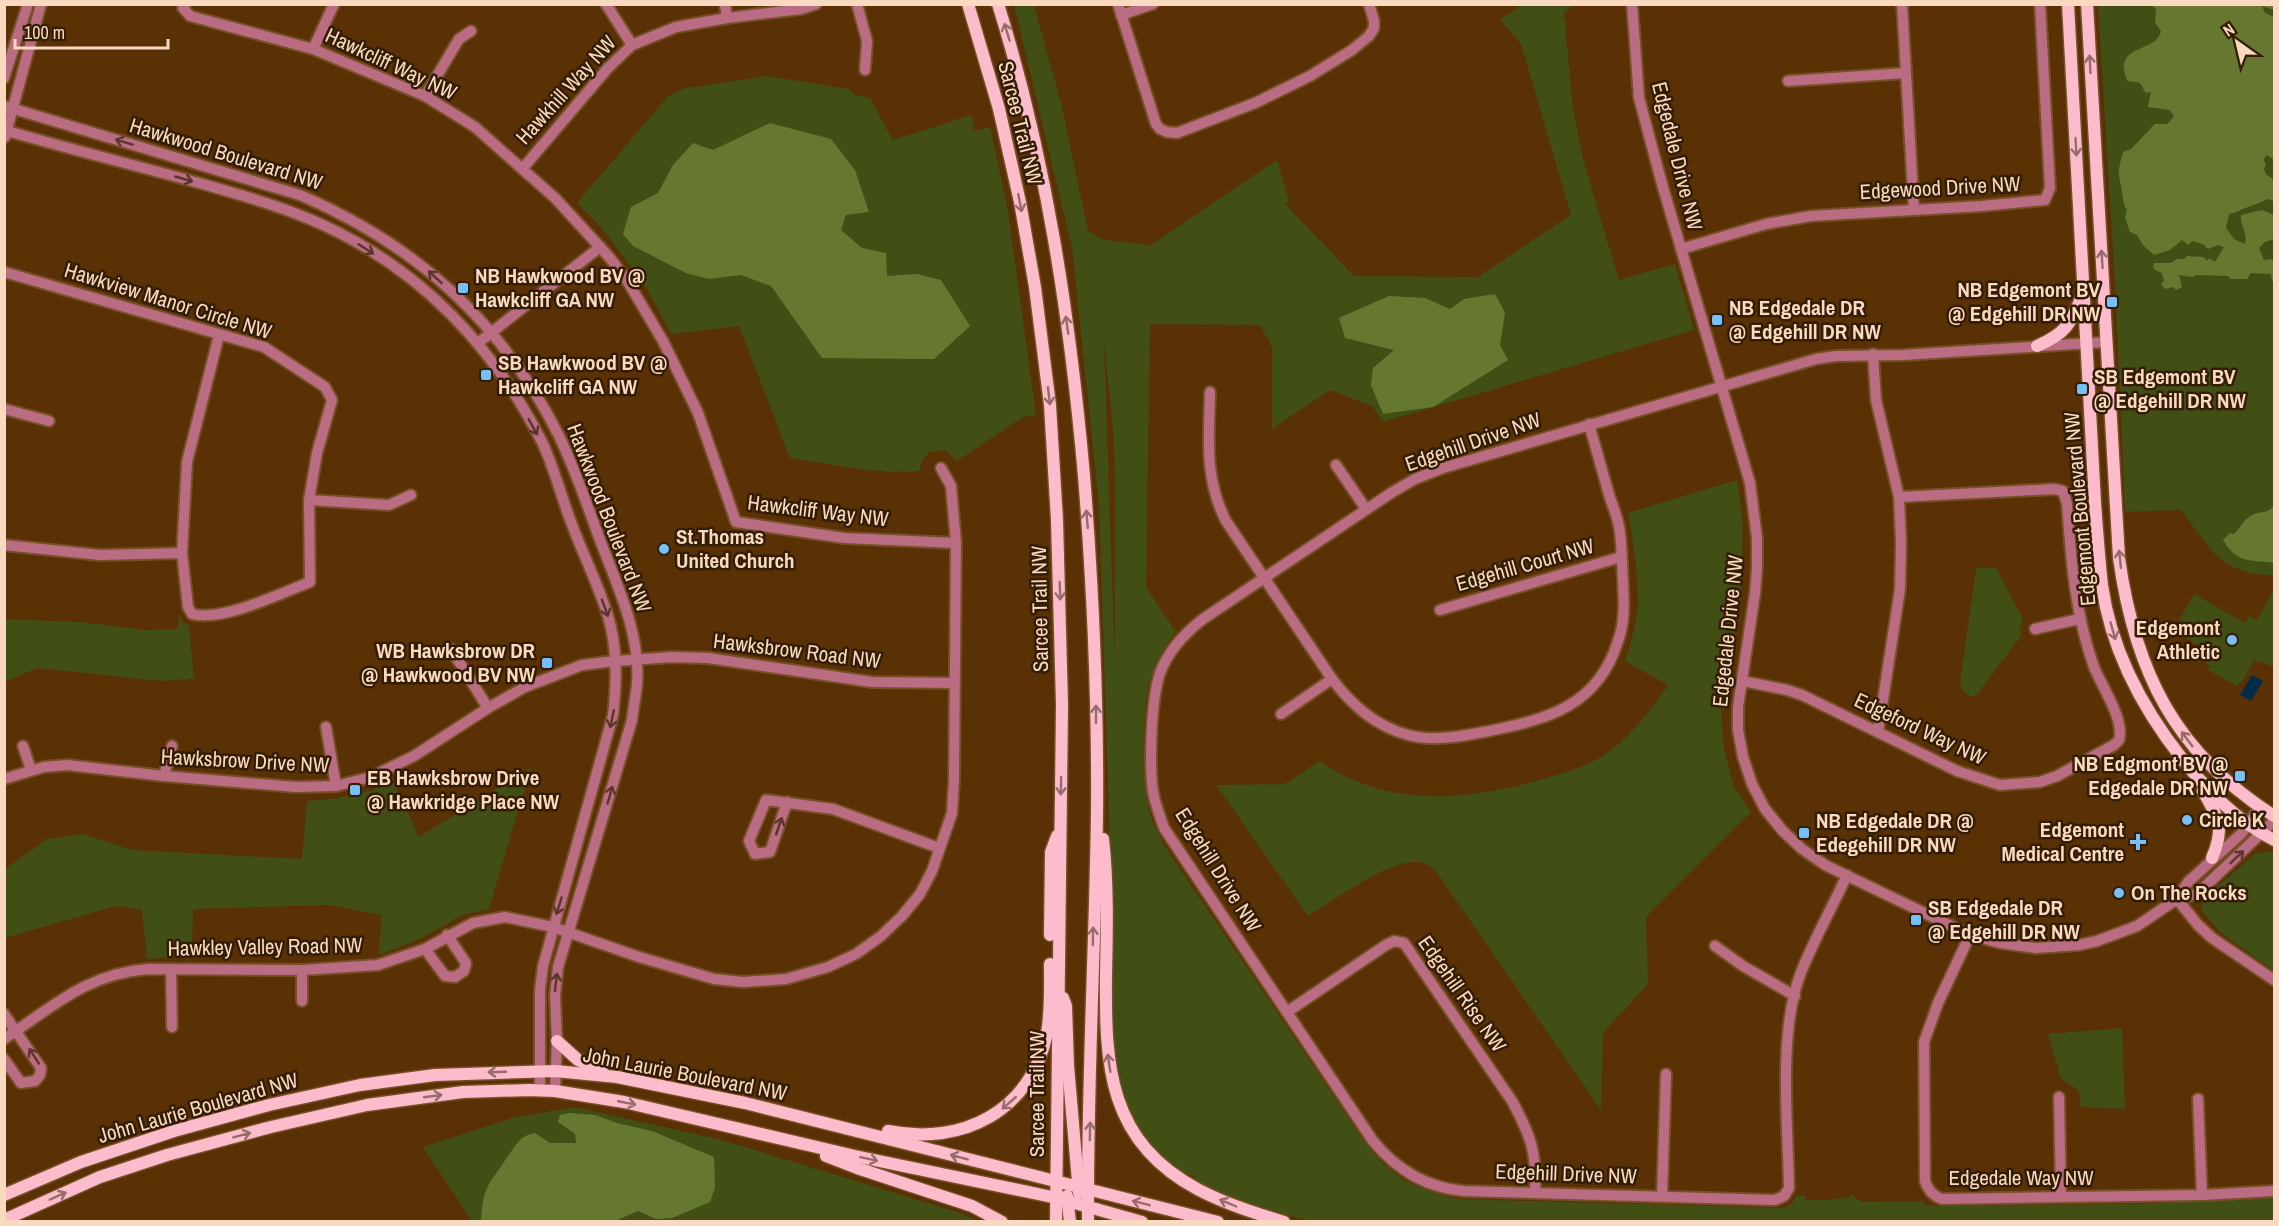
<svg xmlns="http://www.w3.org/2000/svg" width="2279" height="1226" font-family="'Archivo Narrow',sans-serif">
<rect width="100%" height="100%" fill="#593104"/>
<g fill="#414f15" fill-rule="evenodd">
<path d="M1014 5H1034L1061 103 1088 231 1104 240 1151 245 1277 160 1289 201 1285 204 1354 276 1478 277 1571 215 1521 44 1500 20 1522 5H1579L1571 6 1564 13 1573 108 1583 159 1619 280 1675 264 1694 330 1383 422 1372 406 1330 390 1272 429V347L1260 325 1150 324 1146 587 1176 632C1164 647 1155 663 1150 681 1141 712 1142 789 1152 820 1155 828 1160 836 1164 845L1362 1138C1390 1177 1412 1188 1458 1199L1779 1208C1788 1207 1793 1205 1796 1196H1805V1200H1826L1850 1197V1194L1862 1202 1922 1201 1926 1205 1940 1206 2138 1204 2274 1197V1221H1311C1270 1211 1230 1201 1193 1180L1195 1176 1192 1174 1189 1178 1172 1167 1153 1149 1137 1127 1120 1088 1115 1067 1112 1019 1109 813 1099 504 1072 248ZM1104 341 1113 428 1115 475V669Z"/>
<path d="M2098 5H2274V575C2220 575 2211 549 2181 510L2125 512 2116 300Z"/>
<path d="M767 76 849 89 855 95 870 98 893 140 972 115 974 131 990 127 1008 211 1036 415 1023 417 957 461 945 450 929 452 921 462 920 471C877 475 832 464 790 458L739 326 671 334 645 285 601 227 577 203 668 96 686 88Z"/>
<path d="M1737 480 1743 521 1741 596 1721 708 1724 749 1734 787 1751 812 1646 917 1648 984 1603 1033 1601 1110 1435 870C1432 868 1428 864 1424 863 1396 854 1333 901 1308 916L1216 785 1285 784 1320 761C1386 808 1465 801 1540 780 1564 773 1591 766 1611 750 1635 732 1651 709 1668 685L1625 661C1631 642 1637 622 1638 602 1638 572 1633 542 1628 513Z"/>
<path d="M1980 567 1996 568 2023 619 2020 629 2021 636 1975 697C1966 694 1962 693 1960 683L1976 570Z"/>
<polygon points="2274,589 2274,668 2262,661 2260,663 2254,660 2242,682 2240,681 2237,686 2208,670 2210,666 2201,661 2207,650 2173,631 2194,594 2245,623 2249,616 2257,620"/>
<polygon points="179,614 182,621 189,626 194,679 161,681 37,668 5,682 5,619 80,622 146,630 175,629 178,627"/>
<path d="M531 767 489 909 462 915 422 938 379 955 381 915 329 905 193 909 192 956 147 959 142 910 116 906 5 938V869L47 839 82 834 132 850 302 859 307 801C340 799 363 794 394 783L419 837Z"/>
<polygon points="2271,851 2274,852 2274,971 2221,933 2202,911 2202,900 2255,854"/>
<polygon points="2122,1028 2125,1109 2081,1107 2079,1091 2061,1079 2048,1034"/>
<polygon points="575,1107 722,1140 957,1212 978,1221 472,1221 423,1147 512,1118"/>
</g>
<g fill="#667830">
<path d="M2151 5H2274V10L2262 6 2265 13 2274 17V160L2267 155 2263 160 2266 164 2264 169 2266 174 2274 180V201L2267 199C2256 206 2249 205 2237 212L2229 214 2226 228 2234 239 2245 244C2248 234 2240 225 2241 215L2262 210 2274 215V239L2265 242 2259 248 2264 260 2271 259 2274 262V280L2272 281 2271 274 2251 273 2247 279H2231L2228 276 2196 275 2192 277 2179 275 2182 287 2176 290 2173 287 2165 289 2161 284 2164 281 2162 273 2155 270 2153 266 2154 263H2171L2177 259H2184L2187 256 2203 257 2208 261 2209 258 2215 262 2224 247 2218 245 2208 249 2203 244 2192 241 2188 245 2182 240 2170 250 2154 255 2143 245 2137 235 2130 232 2125 217 2127 210C2122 202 2123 195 2121 186 2117 169 2119 169 2123 152L2131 149 2155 124H2167L2174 117 2170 110 2148 107 2151 92 2147 93 2144 91C2141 79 2135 84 2127 80 2112 43 2156 54 2161 31L2155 23 2156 9Z"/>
<polygon points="770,123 831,139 855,170 869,212 846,215 841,230 862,248 886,253 887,276 917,274 941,280 970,326 934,359 822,358 771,286 741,275 709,279 686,273 633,246 623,234 631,207 658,193 673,165 693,143 713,150"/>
<polygon points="1495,294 1505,313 1500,345 1508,360 1433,407 1383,414 1371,385 1373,368 1394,350 1345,338 1339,318 1389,296 1425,298 1450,309 1464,299"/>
<path d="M2274 505V563C2250 559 2238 565 2223 540L2230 533 2234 534C2240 528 2244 519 2252 515 2261 510 2268 515 2274 505Z"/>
<path d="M570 1113 595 1115 617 1123 652 1131 714 1157 715 1187 710 1202 672 1218 656 1219 638 1211 615 1221H481C483 1185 489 1185 508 1156 517 1144 519 1136 535 1133L550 1143H576L575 1134 558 1122 560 1115Z"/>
</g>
<polygon fill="#012d48" points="2252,675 2263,681 2251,701 2240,695"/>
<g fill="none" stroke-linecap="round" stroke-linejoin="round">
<defs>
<g id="minor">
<polyline points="185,4 183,8 190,16 313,49 425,96 475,127 555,198 610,258 628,282 663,341 698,413 736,522 844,538 956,543"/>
<polyline points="606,4 632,45"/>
<polyline points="725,4 727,18"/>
<polyline points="857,4 867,41 865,70"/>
<polyline points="1118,4 1156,124 1160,129 1167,132 1177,133 1255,103 1310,76 1352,50 1369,36 1374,28 1374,21 1369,4"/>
<polyline points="1632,4 1639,98 1662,184 1750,483 1757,538 1757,568 1755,593 1738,707 1738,730 1743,757 1752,784 1765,809 1782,830 1802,849 1825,865 1970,935 2000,943 2036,948 2079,945 2097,941 2137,926 2177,899 2197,894 2274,821"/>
<polyline points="1902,4 1914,210"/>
<polyline points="1121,15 1153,4"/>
<polyline points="313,49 334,4"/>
<polyline points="4,78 28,4"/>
<polyline points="1788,81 1906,73"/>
<polyline points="425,96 459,39 471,31"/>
<path d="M4 106 300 195C416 245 501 321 558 434 575 468 587 505 600 540 617 585 641 635 637 684 636 696 633 709 632 720L558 967 555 996 557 1041 555 1091"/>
<path d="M4 130C69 149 134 165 199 183 241 195 284 207 323 225 421 270 494 347 542 442 554 467 561 496 571 522 582 552 597 582 607 613 618 646 617 681 613 715L543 966 540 990V1091"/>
<polyline points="5,137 41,4"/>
<polyline points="523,168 608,68 632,45 676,27 727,18 801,9 816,4"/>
<polyline points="1681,249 1766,224 1811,216 1982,206 2045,200 2050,188 2040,4"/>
<path d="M4 272 264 347 325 387 332 400 317 453 309 500 310 582C281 593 223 622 192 614L188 607 182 553 100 555 4 545"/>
<polyline points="478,343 600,247"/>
<polyline points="1873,354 1876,400 1899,497 1901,542 1900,589 1878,732"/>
<path d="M1210 392C1209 439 1204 478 1226 521L1332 679C1352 705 1375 726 1408 735 1433 742 1463 736 1489 731 1548 719 1598 706 1618 641 1625 622 1624 603 1623 583 1622 566 1622 549 1620 533 1619 521 1614 509 1610 498 1603 473 1596 449 1589 424"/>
<polyline points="4,409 49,421"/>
<polyline points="1336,465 1366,509"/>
<polyline points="309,500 389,505 411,495"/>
<polyline points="182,553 187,462 219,335"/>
<polyline points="1440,610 1621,557"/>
<polyline points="2035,629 2079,619"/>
<polyline points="451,649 488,708"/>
<path d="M1743 681 1787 690 1802 695 1957 771 2000 785 2040 782 2057 776 2114 745 2119 740C2125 720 2102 687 2094 667 2075 614 2071 560 2067 504L2063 491 2054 489 1899 497"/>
<polyline points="1281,714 1332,679"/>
<polyline points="326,727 336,786"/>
<polyline points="23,746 31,770"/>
<polyline points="164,776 172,746"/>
<polyline points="4,779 44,767 67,765 164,776 296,787 336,786 371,777 414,756 488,708 525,687 582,665 615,661 672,657 708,658 872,682 954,683"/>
<polyline points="787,802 770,852 755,854 749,841 766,800 833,809 939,848"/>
<path d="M1847 875C1832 908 1813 941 1800 975 1778 1034 1788 1125 1789 1188L1784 1196 1775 1200 1464 1191C1426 1188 1397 1170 1373 1141L1164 828C1160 816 1155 804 1153 792 1149 763 1151 700 1160 673 1168 651 1185 633 1203 619L1391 493 1415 479 1443 468 1816 359 1836 356 1903 355 2107 342"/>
<polyline points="2177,899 2198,925 2212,938 2274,980"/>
<polyline points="2177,899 2188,882 2242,833 2260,807"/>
<path d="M1970 935 1938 1003 1924 1042 1925 1181C1928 1190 1933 1196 1942 1199L2202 1195 2274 1191"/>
<polyline points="1715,946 1743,966 1795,996"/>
<polyline points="425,949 445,976 455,977 464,971 466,963 447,935"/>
<polyline points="171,969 172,1027"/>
<polyline points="302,970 302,1001"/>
<path d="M1287 1012 1386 945 1394 941 1404 943 1512 1101C1531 1136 1537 1153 1535 1193"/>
<polyline points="4,1014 41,1068 40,1075 35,1081 21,1083 4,1059"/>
<path d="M4 1039C54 1006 86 974 148 969L302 970 378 965 425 949 473 923 505 917 553 927 639 957 714 979 743 982 786 979 828 967 856 954 881 936 902 916 920 894 932 871 952 813 954 779 956 543 951 486 941 468"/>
<polyline points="2059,1097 2061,1197"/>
<polyline points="2198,1099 2202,1195"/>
<polyline points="1662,1196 1666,1074"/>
</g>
<g id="major">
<polyline points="968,4 999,109 1020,202 1035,287 1050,405 1057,520 1062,705 1056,1222"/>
<path d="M998 4C1046 158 1070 317 1084 476 1093 589 1098 702 1097 815 1095 950 1087 1086 1088 1222"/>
<path d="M2068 4 2095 503C2097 530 2099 558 2102 585 2111 651 2142 708 2183 760 2209 792 2237 821 2274 840"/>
<path d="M2087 4 2119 558C2135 672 2175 753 2274 816"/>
<path d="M2037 346C2065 334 2071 324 2082 296"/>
<path d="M2203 791C2219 819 2225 828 2212 858"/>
<path d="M1103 839C1108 882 1107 931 1106 975 1105 1066 1108 1142 1199 1190 1226 1204 1255 1213 1284 1222"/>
<polyline points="1050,935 1051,852 1057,836"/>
<polyline points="1063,998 1066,1006 1068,1066 1079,1193"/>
<polyline points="557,1041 578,1060 602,1071"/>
<path d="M888 1131C963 1146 1031 1111 1047 1033 1051 1011 1050 986 1050 964"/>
<polyline points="826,1156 857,1168 972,1206 1002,1222"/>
<polyline points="4,1195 81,1162 174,1131 269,1105 360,1085 435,1075 555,1071 617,1077 745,1103 1218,1222"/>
<polyline points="1067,1196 1070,1222"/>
<polyline points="4,1220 100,1177 167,1155 271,1127 367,1105 463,1092 529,1090 555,1091 624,1102 855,1156 1057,1198 1142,1222"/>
</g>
</defs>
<use href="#minor" stroke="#764f26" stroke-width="14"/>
<use href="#major" stroke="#764f26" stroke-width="15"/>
<use href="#minor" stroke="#b96c82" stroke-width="10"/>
<use href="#major" stroke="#fcbccc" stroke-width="12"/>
</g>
<defs><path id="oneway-shaft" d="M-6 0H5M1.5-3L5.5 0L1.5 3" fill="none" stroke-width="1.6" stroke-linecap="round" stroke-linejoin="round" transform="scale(1.5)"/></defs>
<g stroke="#986c6a">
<use href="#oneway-shaft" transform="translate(1007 32) rotate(-107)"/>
<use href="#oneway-shaft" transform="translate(2090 64) rotate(-93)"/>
<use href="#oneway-shaft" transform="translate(2076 147) rotate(87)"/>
<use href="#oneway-shaft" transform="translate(1020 203) rotate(79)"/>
<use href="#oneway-shaft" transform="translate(2102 259) rotate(-94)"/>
<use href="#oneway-shaft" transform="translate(1067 325) rotate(-98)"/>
<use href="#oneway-shaft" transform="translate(1049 396) rotate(83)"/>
<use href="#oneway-shaft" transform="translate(1087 519) rotate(-95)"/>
<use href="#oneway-shaft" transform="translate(2120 559) rotate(-96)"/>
<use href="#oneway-shaft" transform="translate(1060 591) rotate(88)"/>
<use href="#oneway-shaft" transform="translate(2113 631) rotate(74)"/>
<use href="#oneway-shaft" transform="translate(1096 714) rotate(-90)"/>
<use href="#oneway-shaft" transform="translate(2187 739) rotate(-127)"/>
<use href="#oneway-shaft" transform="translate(1061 786) rotate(91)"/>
<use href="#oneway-shaft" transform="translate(1093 936) rotate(-89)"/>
<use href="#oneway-shaft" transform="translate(1109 1063) rotate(-99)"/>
<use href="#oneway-shaft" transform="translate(497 1072) rotate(178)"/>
<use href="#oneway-shaft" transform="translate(433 1096) rotate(-8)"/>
<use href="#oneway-shaft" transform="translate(627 1103) rotate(11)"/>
<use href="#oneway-shaft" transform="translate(1009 1103) rotate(139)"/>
<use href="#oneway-shaft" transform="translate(1090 1131) rotate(-89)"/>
<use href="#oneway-shaft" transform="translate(242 1135) rotate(-15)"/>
<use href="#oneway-shaft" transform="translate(959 1157) rotate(-165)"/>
<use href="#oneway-shaft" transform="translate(869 1159) rotate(12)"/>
<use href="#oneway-shaft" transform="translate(58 1196) rotate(-24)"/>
<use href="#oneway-shaft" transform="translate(1141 1203) rotate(-166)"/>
<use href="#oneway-shaft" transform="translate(1228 1203) rotate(-157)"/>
</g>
<g stroke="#5c352c">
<use href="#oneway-shaft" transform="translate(124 142) rotate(-163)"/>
<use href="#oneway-shaft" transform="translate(184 179) rotate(16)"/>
<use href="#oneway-shaft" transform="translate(366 249) rotate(32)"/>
<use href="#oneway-shaft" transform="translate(435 277) rotate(-138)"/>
<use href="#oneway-shaft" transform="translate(533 427) rotate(61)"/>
<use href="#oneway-shaft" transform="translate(605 608) rotate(70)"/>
<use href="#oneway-shaft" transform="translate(612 719) rotate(102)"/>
<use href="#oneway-shaft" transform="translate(610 795) rotate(-74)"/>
<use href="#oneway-shaft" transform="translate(779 826) rotate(-71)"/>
<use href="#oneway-shaft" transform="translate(2237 857) rotate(-43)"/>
<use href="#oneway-shaft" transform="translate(559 906) rotate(107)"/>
<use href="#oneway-shaft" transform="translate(556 982) rotate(-83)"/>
<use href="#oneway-shaft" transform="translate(34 1056) rotate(-123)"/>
</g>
<g fill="#76c0f7" stroke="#341d07" stroke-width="2">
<rect x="457" y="282" width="12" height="12" rx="3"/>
<rect x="2106" y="296" width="12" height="12" rx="3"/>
<rect x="1711" y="314" width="12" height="12" rx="3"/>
<rect x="480" y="369" width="12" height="12" rx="3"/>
<rect x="2076" y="383" width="12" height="12" rx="3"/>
<circle cx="664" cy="549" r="6"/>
<circle cx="2232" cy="640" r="6"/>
<rect x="541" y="657" width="12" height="12" rx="3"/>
<rect x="2234" y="770" width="12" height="12" rx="3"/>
<rect x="349" y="784" width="12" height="12" rx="3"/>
<circle cx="2187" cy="820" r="6"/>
<rect x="1798" y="827" width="12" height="12" rx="3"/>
<path d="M2135 833h6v6h6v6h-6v6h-6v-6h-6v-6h6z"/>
<circle cx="2119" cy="893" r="6"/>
<rect x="1910" y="914" width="12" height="12" rx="3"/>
</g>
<g text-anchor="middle" stroke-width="5" stroke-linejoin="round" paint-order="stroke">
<g font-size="21" fill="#f9d9bf" stroke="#341d07">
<text transform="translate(391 64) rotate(25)" y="7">Hawkcliff Way NW</text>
<text transform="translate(566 90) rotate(-48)" y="7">Hawkhill Way NW</text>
<text transform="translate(1020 123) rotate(76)" y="7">Sarcee Trail NW</text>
<text transform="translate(226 154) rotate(17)" y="7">Hawkwood Boulevard NW</text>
<text transform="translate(1677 156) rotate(76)" y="7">Edgedale Drive NW</text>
<text transform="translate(1940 188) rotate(-3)" y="7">Edgewood Drive NW</text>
<text transform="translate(168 301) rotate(17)" y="7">Hawkview Manor Circle NW</text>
<text transform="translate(1473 442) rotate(-19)" y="7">Edgehill Drive NW</text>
<text transform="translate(2080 509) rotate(-95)" y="7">Edgemont Boulevard NW</text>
<text transform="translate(818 511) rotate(7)" y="7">Hawkcliff Way NW</text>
<text transform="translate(609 518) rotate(69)" y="7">Hawkwood Boulevard NW</text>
<text transform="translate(1525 565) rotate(-16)" y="7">Edgehill Court NW</text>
<text transform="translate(1040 609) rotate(-91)" y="7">Sarcee Trail NW</text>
<text transform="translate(1728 631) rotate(-84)" y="7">Edgedale Drive NW</text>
<text transform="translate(797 651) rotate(7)" y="7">Hawksbrow Road NW</text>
<text transform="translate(1920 729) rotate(25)" y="7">Edgeford Way NW</text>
<text transform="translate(245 761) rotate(3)" y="7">Hawksbrow Drive NW</text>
<text transform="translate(1218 870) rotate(58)" y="7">Edgehill Drive NW</text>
<text transform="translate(265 947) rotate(-1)" y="7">Hawkley Valley Road NW</text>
<text transform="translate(1462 994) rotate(55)" y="7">Edgehill Rise NW</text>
<text transform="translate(685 1074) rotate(11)" y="7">John Laurie Boulevard NW</text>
<text transform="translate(1037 1094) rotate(-90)" y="7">Sarcee Trail NW</text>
<text transform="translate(198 1108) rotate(-16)" y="7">John Laurie Boulevard NW</text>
<text transform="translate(1566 1174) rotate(2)" y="7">Edgehill Drive NW</text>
<text x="2021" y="1185">Edgedale Way NW</text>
</g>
<g font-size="21" font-weight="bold" fill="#f9d9bf" stroke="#341d07" text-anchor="start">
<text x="475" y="283">NB Hawkwood BV @<tspan x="475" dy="24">Hawkcliff GA NW</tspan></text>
<text x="2100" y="297" text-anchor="end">NB Edgemont BV<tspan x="2100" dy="24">@ Edgehill DR NW</tspan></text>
<text x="1729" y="315">NB Edgedale DR<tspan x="1729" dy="24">@ Edgehill DR NW</tspan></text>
<text x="498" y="370">SB Hawkwood BV @<tspan x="498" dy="24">Hawkcliff GA NW</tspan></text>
<text x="2094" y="384">SB Edgemont BV<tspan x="2094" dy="24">@ Edgehill DR NW</tspan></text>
<text x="676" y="544">St.Thomas<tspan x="676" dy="24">United Church</tspan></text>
<text x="2220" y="635" text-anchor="end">Edgemont<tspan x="2220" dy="24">Athletic</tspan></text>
<text x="535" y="658" text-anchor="end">WB Hawksbrow DR<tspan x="535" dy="24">@ Hawkwood BV NW</tspan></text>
<text x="2228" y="771" text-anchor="end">NB Edgmont BV @<tspan x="2228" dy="24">Edgedale DR NW</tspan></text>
<text x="367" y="785">EB Hawksbrow Drive<tspan x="367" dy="24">@ Hawkridge Place NW</tspan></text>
<text x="2199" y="827">Circle K</text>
<text x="1816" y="828">NB Edgedale DR @<tspan x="1816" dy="24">Edegehill DR NW</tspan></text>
<text x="2124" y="837" text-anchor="end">Edgemont<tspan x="2124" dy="24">Medical Centre</tspan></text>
<text x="2131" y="900">On The Rocks</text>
<text x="1928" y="915">SB Edgedale DR<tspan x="1928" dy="24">@ Edgehill DR NW</tspan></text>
</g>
</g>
<rect width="2279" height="1226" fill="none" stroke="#f9d9bf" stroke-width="12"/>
<g transform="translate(2237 42) rotate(326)" stroke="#341d07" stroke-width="4.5" paint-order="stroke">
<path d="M0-4.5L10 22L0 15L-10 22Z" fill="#f9d9bf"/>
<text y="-9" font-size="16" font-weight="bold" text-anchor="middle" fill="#f9d9bf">N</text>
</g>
<path d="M15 39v9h153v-9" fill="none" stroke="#f9d9bf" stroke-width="3"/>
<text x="24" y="39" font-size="18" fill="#f9d9bf" stroke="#341d07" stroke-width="4.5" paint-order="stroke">100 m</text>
</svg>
